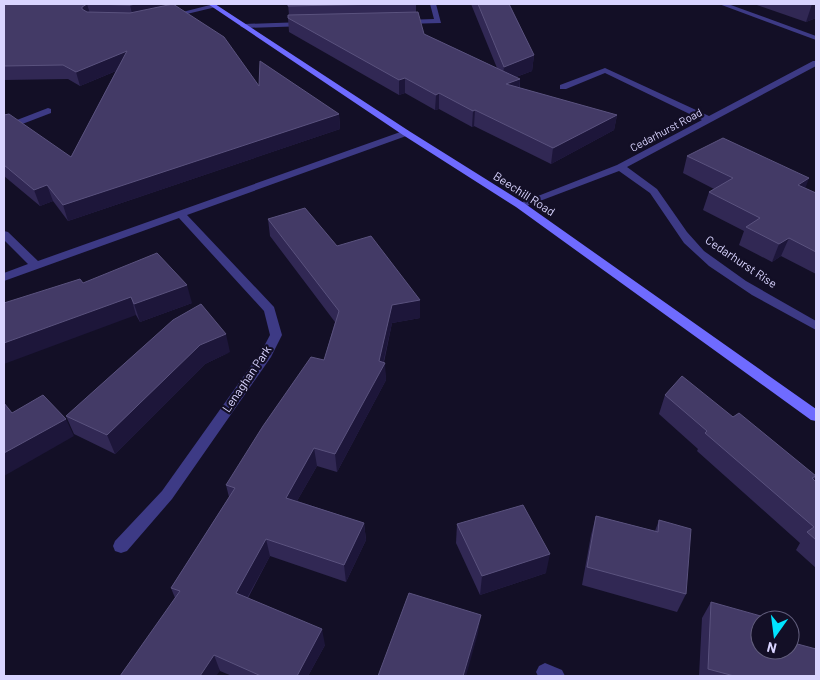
<svg xmlns="http://www.w3.org/2000/svg" width="820" height="680" font-family="Barlow,sans-serif">
<rect width="100%" height="100%" fill="#130f26"/>
<g fill="none" stroke-linecap="round" stroke-linejoin="round">
<g fill="#3d3a85" fill-rule="evenodd">
<polygon points="214,4 217,6 216,7 170,18 167,16"/>
<polygon points="430,4 436,4 441,23 404,24 400,22 404,20 434,19"/>
<polygon points="719,4 728,4 816,36 816,40"/>
<polygon points="304,22 308,24 307,26 244,28 240,26 244,24"/>
<polygon points="813,61 816,61 816,66 627,167 657,189 687,232 704,251 746,281 816,321 816,330 752,295 709,266 684,243 650,193 619,171 524,207 520,208 515,205 617,165 702,120 605,73 566,89 560,89 560,85 605,68 709,116"/>
<polygon points="48,108 51,109 51,113 4,131 4,125"/>
<polygon points="406,130 409,131 409,135 187,215 274,307 282,335 271,357 172,499 127,551 121,553 115,551 113,546 115,541 162,491 261,352 270,335 264,311 179,218 4,281 4,273 28,264 4,240 4,231 8,232 38,261"/>
<polygon points="545,663 562,670 565,676 538,676 536,672 539,666"/>
</g>
<polygon fill="#6f6bff" fill-rule="evenodd" points="208,4 215,4 409,131 524,203 816,409 816,421 811,420 516,207 403,135"/>
</g>
<g fill="#312854">
<polygon points="4,4 166,4 167,5 259,86 339,114 340,129 68,221 53,201 40,206 4,176 4,115 71,157 116,71 80,86 68,79 4,80"/>
<polygon points="288,4 416,4 416,12 424,34 497,68 471,4 509,4 534,55 532,71 516,77 520,79 520,88 617,115 614,130 551,164 474,126 472,127 439,109 435,110 405,93 399,95 289,32 288,18 289,15"/>
<polygon points="754,4 816,4 816,18 806,22"/>
<polygon points="687,156 805,188 816,193 816,274 781,256 772,262 739,245 744,231 703,210 709,192 714,189 683,173"/>
<polygon points="268,219 337,246 420,318 392,323 384,362 386,380 337,472 317,466 297,501 364,523 366,540 346,582 270,556 248,598 325,645 308,676 232,676 220,671 175,598 171,588 229,497 226,485 324,360 335,322 270,236"/>
<polygon points="83,283 192,303 140,322 136,315"/>
<polygon points="230,352 205,364 115,454 74,434 66,416"/>
<polygon points="665,395 733,417 816,476 814,480 816,482 816,568 796,550 800,543 697,451 698,449 659,414"/>
<polygon points="596,516 655,531 659,520 686,594 677,612 582,585 591,535"/>
<polygon points="457,524 546,573 480,595 456,543"/>
<polygon points="711,602 760,650 816,676 699,676 702,618"/>
</g>
<g fill="#1d163a">
<polygon points="87,4 91,17 85,20 82,7"/>
<polygon points="136,4 166,4 167,11 133,18 130,5"/>
<polygon points="812,4 816,4 816,18 806,22"/>
<polygon points="127,51 130,65 80,86 76,72"/>
<polygon points="534,55 532,71 502,82 504,67"/>
<polygon points="405,78 405,93 399,95 399,80"/>
<polygon points="520,79 519,94 506,84"/>
<polygon points="439,93 439,109 435,110 436,95"/>
<polygon points="475,110 474,126 472,127 473,111"/>
<polygon points="339,114 340,129 68,221 63,205"/>
<polygon points="617,115 614,130 551,164 553,148"/>
<polygon points="809,178 803,195 798,185"/>
<polygon points="47,185 53,201 40,206 34,190"/>
<polygon points="789,238 781,256 772,262 779,244"/>
<polygon points="187,285 192,303 140,322 134,304"/>
<polygon points="131,297 136,315 4,364 4,343"/>
<polygon points="420,300 420,318 392,323 382,368 385,363 386,380 337,472 335,454 379,361 392,305"/>
<polygon points="226,334 230,352 205,364 115,454 107,435 200,345"/>
<polygon points="66,419 74,436 4,476 4,453"/>
<polygon points="314,448 317,466 289,515 286,498"/>
<polygon points="364,523 366,540 346,582 344,565"/>
<polygon points="266,539 270,556 241,609 236,593"/>
<polygon points="550,554 546,573 480,595 482,576"/>
<polygon points="481,615 478,633 466,676 463,676"/>
<polygon points="322,629 325,645 308,676 297,676"/>
<polygon points="214,655 220,671 216,676 200,676"/>
</g>
<g fill="#433a66" stroke="#5a527e">
<polygon points="4,4 136,4 130,5 87,4 82,7 82,9 87,12 130,13 173,4 224,37 259,86 260,61 339,114 63,205 47,185 34,190 4,165 4,115 9,114 71,157 127,51 76,72 63,65 4,66 4,35 5,35 4,35"/>
<polygon points="288,4 387,4 288,6"/>
<polygon points="478,4 509,4 534,55 504,67"/>
<polygon points="418,12 424,34 520,79 506,84 617,115 553,148 475,110 473,111 439,93 436,95 405,78 399,80 288,18 288,15"/>
<polygon points="723,138 809,178 798,185 816,193 816,252 789,238 779,244 746,227 760,218 709,192 733,178 687,156"/>
<polygon points="305,208 337,246 371,236 420,300 392,305 379,361 385,363 335,454 314,448 286,498 364,523 344,565 266,539 236,593 322,629 297,676 261,676 214,655 200,676 120,676 180,591 171,588 235,488 226,485 263,426 311,357 324,360 339,311 268,219"/>
<polygon points="157,253 187,285 134,304 131,297 4,343 4,303 80,279 83,283"/>
<polygon points="201,304 226,334 200,345 107,435 66,416 173,320"/>
<polygon points="682,376 733,417 739,413 816,476 812,478 816,482 816,540 807,532 814,527 705,433 707,431 665,395"/>
<polygon points="43,395 66,419 4,453 4,403 12,413"/>
<polygon points="523,505 550,554 482,576 457,524"/>
<polygon points="596,516 658,532 659,520 691,529 686,594 587,567"/>
<polygon points="409,593 481,615 463,676 378,676"/>
<polygon points="711,602 775,620 760,620 760,650 790,650 790,642 816,649 816,676 734,676 708,669"/>
</g>
<g text-anchor="middle" stroke-width="4.5" stroke-linejoin="round" paint-order="stroke">
<g font-size="11" fill="#d9d4ff" stroke="#130f26">
<text transform="translate(666 130) rotate(-28)" y="4">Cedarhurst Road</text>
</g>
<g font-size="12" fill="#d9d4ff" stroke="#130f26">
<text transform="translate(524 194) rotate(33)" y="4">Beechill Road</text>
<text transform="translate(741 262) rotate(34)" y="4">Cedarhurst Rise</text>
<text transform="translate(247 379) rotate(-56)" y="4">Lenaghan Park</text>
</g>
</g>
<rect width="820" height="680" fill="none" stroke="#d9d4ff" stroke-width="10"/>
<g transform="translate(775 635) rotate(194)"><circle r="24" fill="#130f26" stroke="#625e7d"/>
<path d="M0-4L9 19L0 12L-9 19Z" fill="#00e5ff"/>
<text y="-8" font-size="14" font-weight="bold" text-anchor="middle" fill="#d9d4ff">N</text>
</g>
</svg>
